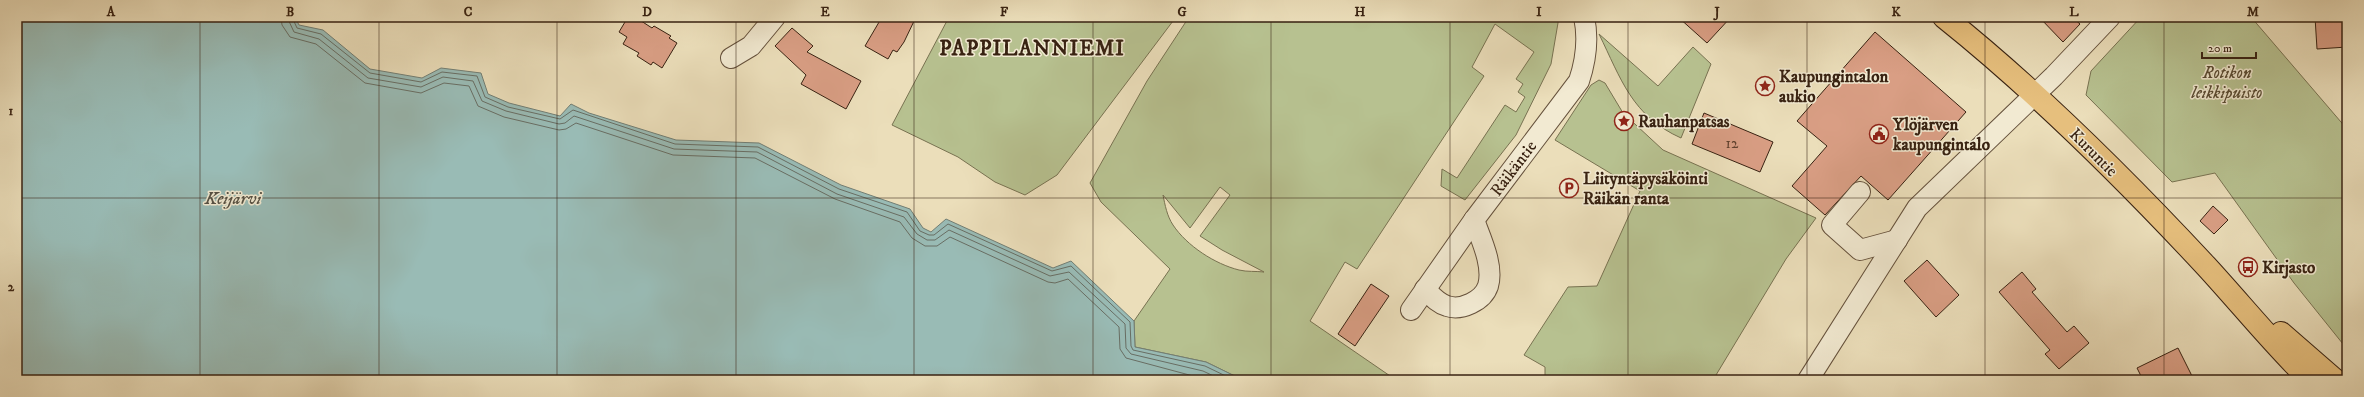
<svg xmlns="http://www.w3.org/2000/svg" width="2364" height="397" font-family="'IM FELL DW Pica',serif">
<rect width="100%" height="100%" fill="#ebdeba"/>
<filter id="stains"><feTurbulence type="fractalNoise" baseFrequency=".005" numOctaves="4"/><feColorMatrix values="0 0 0 0 .2 0 0 0 0 .09 0 0 0 0 .02 0 0 0 .5 -.17"/></filter>
<radialGradient id="worn" r=".72"><stop offset=".6" stop-color="#630" stop-opacity="0"/><stop offset="1" stop-color="#630" stop-opacity=".3"/></radialGradient>
<g fill="#b7c190" stroke="#787251" fill-rule="evenodd">
<polygon points="949,17 1176,17 1057,175 1025,195 995,182 958,157 892,125"/>
<path d="M1189 17H1559L1551 64 1516 135 1465 200 1441 186 1442 169 1457 178 1505 105 1516 112 1525 97 1518 92 1523 84 1516 79 1534 52 1495 24 1472 67 1484 76 1357 269 1345 262 1310 321 1396 380H1243L1206 362 1135 347 1134 321 1170 269 1101 202 1090 183 1147 81ZM1220 187 1230 195 1200 236 1222 250 1264 272C1256 271 1247 272 1239 270 1215 264 1187 246 1173 225 1167 216 1165 205 1163 195L1190 228Z"/>
<polygon points="2141,17 2251,17 2347,129 2347,349 2294,283 2215,173 2172,182 2086,95 2091,71"/>
<path d="M1599 34 1658 86 1693 47 1711 64 1681 138C1632 116 1621 79 1599 34Z"/>
<polygon points="1599,80 1605,83 1623,113 1663,150 1816,218 1786,259 1713,380 1545,380 1545,367 1524,355 1568,287 1597,286 1640,191 1555,140 1591,85"/>
</g>
<polygon fill="#99bbb5" stroke="#727e74" points="17,17 295,17 299,25 323,30 370,69 422,78 441,68 481,73 488,94 509,103 560,116 571,104 589,113 676,140 759,143 841,185 910,209 923,228 931,232 946,219 1053,268 1071,261 1134,321 1135,347 1206,362 1243,380 17,380"/>
<g fill="none" stroke-linecap="round" stroke-linejoin="round">
<g stroke="#686e64" stroke-width="1">
<polyline points="281,17 282,25 290,37 316,44 365,83 421,93 444,83 469,86 478,106 504,117 559,130 566,129 576,123 673,155 755,158 835,199 900,222 912,238 925,246 937,246 950,237 1048,282 1055,283 1068,279 1119,327 1120,349 1126,358 1208,380"/>
<polyline points="287,17 294,32 319,39 368,78 421,87 443,77 473,81 482,101 506,111 559,124 565,123 574,116 674,149 757,152 837,194 904,217 917,234 927,240 935,240 949,230 1050,276 1069,272 1125,324 1126,348 1131,354 1203,371 1222,380"/>
<polyline points="292,17 297,28 321,34 370,73 421,82 442,72 477,76 485,97 508,107 560,119 573,110 675,144 758,147 839,189 907,212 920,231 929,235 934,235 948,224 1052,271 1071,266 1130,322 1131,346 1133,350 1205,366 1234,380"/>
</g>
</g>
<g fill="#d99e84" stroke="#382212">
<polygon points="628,17 635,17 652,28 654,26 671,36 669,38 677,43 662,68 653,62 651,65 637,56 639,53 623,44 627,37 619,32"/>
<polygon points="882,17 916,17 904,42 897,52 893,50 888,59 865,46"/>
<polygon points="1678,17 1731,17 1707,43"/>
<polygon points="2039,17 2072,17 2080,24 2063,42"/>
<polygon points="2315,17 2347,17 2347,47 2317,49"/>
<polygon points="792,28 813,46 807,52 861,81 846,109 801,84 806,75 775,46"/>
<polygon points="1875,32 1966,112 1888,200 1861,176 1825,215 1792,186 1827,146 1797,121"/>
<polygon points="1704,113 1773,142 1760,172 1692,144"/>
<polygon points="2213,206 2228,220 2214,234 2200,221"/>
<polygon points="1927,260 1959,295 1936,317 1904,281"/>
<polygon points="2022,272 2036,289 2032,292 2067,332 2074,326 2089,343 2059,369 2045,354 2050,350 1999,292"/>
<polygon points="1371,284 1389,296 1355,346 1338,334"/>
<polygon points="2178,348 2194,380 2143,380 2137,368"/>
</g>
<g fill="none" stroke-linecap="round" stroke-linejoin="round">
<defs>
<g id="minor">
<polyline points="731,58 751,46 775,17"/>
<polyline points="1860,192 1832,225 1860,250 1897,240"/>
<path d="M1425 289C1432 296 1437 303 1447 306 1461 311 1483 301 1488 286 1494 266 1481 239 1474 220"/>
<path d="M1411 310 1474 220 1579 81C1586 60 1589 40 1584 17"/>
<polyline points="1808,380 1917,208 2054,76 2110,17"/>
</g>
<g id="major">
<path d="M1944 17C2038 92 2124 178 2206 266 2241 304 2273 344 2310 380"/>
<polyline points="2281,333 2335,380"/>
</g>
</defs>
<use href="#minor" stroke="#65513c" stroke-width="22"/>
<use href="#major" stroke="#382212" stroke-width="24"/>
<use href="#minor" stroke="#f2ead2" stroke-width="20"/>
<use href="#major" stroke="#e6bf7d" stroke-width="22"/>
</g>
<path fill="none" stroke="#382212" stroke-width="1" stroke-opacity="0.55" d="M200 17V380M379 17V380M557 17V380M736 17V380M914 17V380M1093 17V380M1271 17V380M1450 17V380M1628 17V380M1807 17V380M1985 17V380M2164 17V380M17 198H2347"/>
<defs>
<symbol id="sight-ring" viewBox="-11 -11 22 22"><circle r="9.5" fill="#f2ead2" stroke="#8f2418" stroke-width="1.5"/><path d="M0-6L1.8-2.2L6-1.7L2.9 1.2L3.7 5.4L0 3.3L-3.7 5.4L-2.9 1.2L-6-1.7L-1.8-2.2Z" fill="#8f2418"/></symbol>
<symbol id="civic-ring" viewBox="-11 -11 22 22"><circle r="9.5" fill="#f2ead2" stroke="#8f2418" stroke-width="1.5"/><path d="M-.6-6.5H3V-4.5H.6V-3L4-1V1h2V6H-6V1h2V-1L-.6-3ZM-1.2 2.5V6h2.4V2.5Z" fill="#8f2418"/></symbol>
<symbol id="parking-ring" viewBox="-11 -11 22 22"><circle r="9.5" fill="#f2ead2" stroke="#8f2418" stroke-width="1.5"/><path d="M-3.5-5.5H1a3.5 3.5 0 0 1 0 7H-1V5.5H-3.5ZM-1-3.4V-.6H.8a1.4 1.4 0 0 0 0-2.8Z" fill="#8f2418"/></symbol>
<symbol id="bus-ring" viewBox="-11 -11 22 22"><circle r="9.5" fill="#f2ead2" stroke="#8f2418" stroke-width="1.5"/><path d="M-5-6H5V4H4V6H2V4H-2V6H-4V4H-5ZM-3.5-4V0h7V-4ZM-3.5 1.2v1.5H-2V1.2ZM2 1.2v1.5H3.5V1.2Z" fill="#8f2418"/></symbol>
</defs>
<g fill-rule="evenodd">
<use href="#sight-ring" x="1754" y="75" width="22" height="22"/>
<use href="#sight-ring" x="1613" y="110" width="22" height="22"/>
<use href="#civic-ring" x="1868" y="123" width="22" height="22"/>
<use href="#parking-ring" x="1558" y="177" width="22" height="22"/>
<use href="#bus-ring" x="2237" y="256" width="22" height="22"/>
</g>
<g text-anchor="middle" stroke-width="3" stroke-linejoin="round" paint-order="stroke">
<g font-size="15" fill="#60412e">
<text x="1732" y="148">12</text>
</g>
<g font-size="17" font-style="italic" fill="#584a32" stroke="#f2ead2">
<text x="2227" y="78">Rotikon<tspan x="2227" dy="20">leikkipuisto</tspan></text>
</g>
<g font-size="17" font-weight="bold" fill="#382212" stroke="#f2ead2" text-anchor="start">
<text x="1779" y="82">Kaupungintalon<tspan x="1779" dy="20">aukio</tspan></text>
<text x="1638" y="127">Rauhanpatsas</text>
<text x="1893" y="130">Ylöjärven<tspan x="1893" dy="20">kaupungintalo</tspan></text>
<text x="1583" y="184">Liityntäpysäköinti<tspan x="1583" dy="20">Räikän ranta</tspan></text>
<text x="2262" y="273">Kirjasto</text>
</g>
<g font-size="17" fill="#382212" stroke="#f2ead2">
<text transform="translate(2094 152) rotate(45)" y="6">Kuruntie</text>
<text transform="translate(1513 168) rotate(-53)" y="6">Räikäntie</text>
</g>
<g font-size="18" font-style="italic" fill="#555043" stroke="#f2ead2">
<text x="233" y="204">Keijärvi</text>
</g>
<g font-size="21" font-weight="bold" letter-spacing="1" fill="#382212" stroke="#f2ead2">
<text x="1032" y="55">PAPPILANNIEMI</text>
</g>
</g>
<rect width="2364" height="397" fill="none" stroke="#ebdeba" stroke-width="44"/>
<path d="M2202 52v6h54v-6" fill="none" stroke="#382212" stroke-width="2"/>
<text x="2208" y="52" font-size="12" fill="#382212" stroke="#f2ead2" stroke-width="3" paint-order="stroke">20 m</text>
<rect x="22" y="22" width="2320" height="353" fill="none" stroke="#382212" stroke-width="1.5"/>
<g font-size="13" text-anchor="middle" font-weight="bold" fill="#382212">
<text x="111" y="16">A</text>
<text x="290" y="16">B</text>
<text x="468" y="16">C</text>
<text x="647" y="16">D</text>
<text x="825" y="16">E</text>
<text x="1004" y="16">F</text>
<text x="1182" y="16">G</text>
<text x="1360" y="16">H</text>
<text x="1539" y="16">I</text>
<text x="1717" y="16">J</text>
<text x="1896" y="16">K</text>
<text x="2074" y="16">L</text>
<text x="2253" y="16">M</text>
<text x="11" y="115">1</text>
<text x="11" y="291">2</text>
</g>
<rect width="100%" height="100%" filter="url(#stains)"/>
<rect width="100%" height="100%" fill="url(#worn)"/>
</svg>
